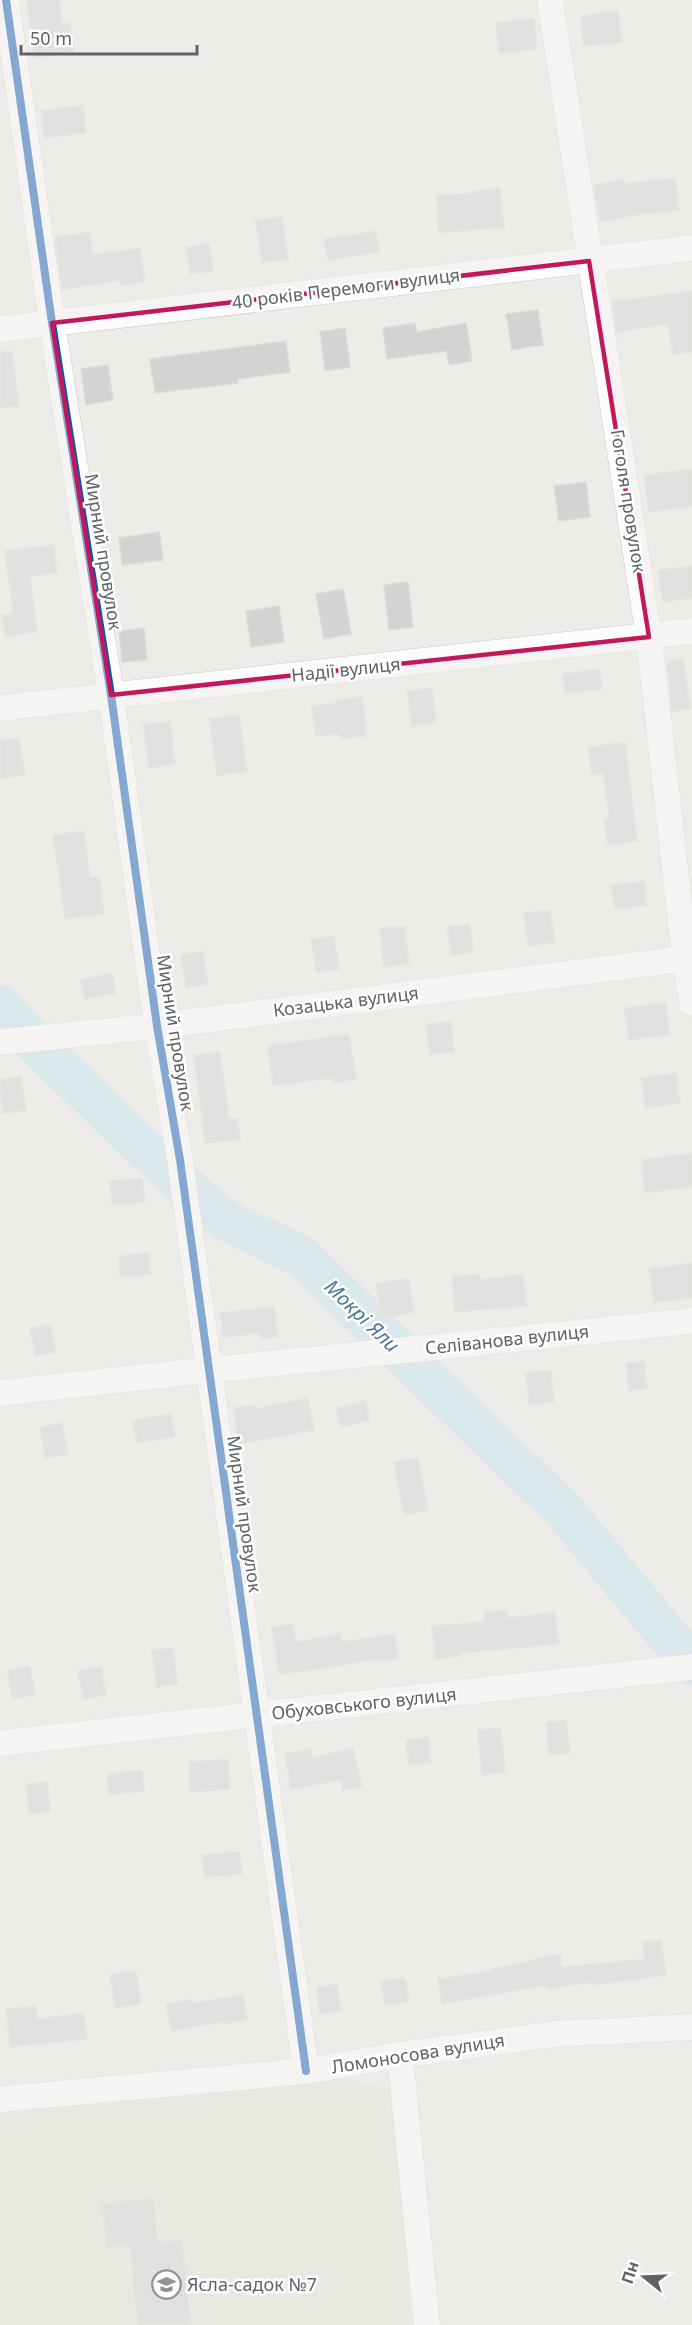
<svg xmlns="http://www.w3.org/2000/svg" width="692" height="2325" font-family="'Noto Sans',sans-serif">
<rect width="100%" height="100%" fill="#eeece9"/>
<polygon fill="#dbe7d7" points="306,2071 400,2091 410,2325 0,2325 0,2099"/>
<g fill="none" stroke-linecap="round" stroke-linejoin="round">
<polyline stroke="#c4e4f1" stroke-width="42" points="0,1006 31,1039 130,1135 183,1185 223,1219 301,1256 566,1513 692,1665"/>
</g>
<g fill="#d5d3d2" stroke="#dddbd8" stroke-width="1.5">
<polygon points="27,0 59,0 62,24 70,23 74,52 34,58"/>
<polygon points="618,11 622,42 584,46 581,16"/>
<polygon points="534,18 537,49 499,53 496,23"/>
<polygon points="83,105 86,133 44,138 41,111"/>
<polygon points="675,178 679,210 629,216 600,222 594,185 623,180 623,184"/>
<polygon points="500,188 504,227 439,233 437,195 474,193 474,191"/>
<polygon points="282,217 288,259 262,263 255,220"/>
<polygon points="376,231 379,252 328,260 324,239"/>
<polygon points="89,232 93,255 140,248 145,282 121,286 120,280 62,290 55,237"/>
<polygon points="209,244 213,271 190,274 186,247"/>
<polygon points="692,291 692,352 673,355 668,324 617,332 612,302"/>
<polygon points="538,310 543,345 512,350 506,314"/>
<polygon points="415,323 417,332 466,323 472,361 449,365 447,351 387,359 383,328"/>
<polygon points="345,328 350,367 325,371 320,332"/>
<polygon points="286,341 290,372 238,379 238,383 155,393 150,359"/>
<polygon points="12,351 19,406 0,408 0,352"/>
<polygon points="108,365 113,400 86,405 81,369"/>
<polygon points="692,469 692,506 649,512 644,475"/>
<polygon points="586,482 590,517 559,521 554,486"/>
<polygon points="159,532 163,560 122,565 119,538"/>
<polygon points="54,545 57,573 30,576 37,632 5,636 2,615 13,613 5,551"/>
<polygon points="692,566 692,598 663,602 658,570"/>
<polygon points="408,582 413,627 389,630 384,585"/>
<polygon points="343,589 351,634 324,639 316,594"/>
<polygon points="279,606 284,642 251,647 246,611"/>
<polygon points="144,628 147,660 122,662 119,631"/>
<polygon points="683,659 691,709 672,712 667,662"/>
<polygon points="600,669 602,689 565,693 563,674"/>
<polygon points="432,688 436,722 412,726 407,691"/>
<polygon points="362,697 367,736 340,739 339,734 315,736 312,706 336,703 336,700"/>
<polygon points="239,715 247,771 217,776 209,719"/>
<polygon points="170,721 175,764 149,768 143,725"/>
<polygon points="19,738 25,775 0,779 0,741"/>
<polygon points="625,742 637,841 608,845 604,819 609,818 603,773 592,775 588,747"/>
<polygon points="84,831 90,878 100,877 104,914 65,919 53,835"/>
<polygon points="644,881 647,905 615,909 611,885"/>
<polygon points="550,910 555,942 528,946 524,913"/>
<polygon points="470,924 473,952 451,955 447,927"/>
<polygon points="405,926 409,964 384,967 380,928"/>
<polygon points="334,936 339,969 316,972 311,939"/>
<polygon points="203,951 208,984 186,988 181,955"/>
<polygon points="112,973 116,993 85,999 81,980"/>
<polygon points="666,1003 670,1035 629,1040 624,1008"/>
<polygon points="451,1022 454,1052 430,1055 426,1024"/>
<polygon points="349,1034 356,1079 333,1083 332,1078 273,1086 268,1046"/>
<polygon points="220,1052 229,1119 238,1118 240,1140 205,1143 194,1055"/>
<polygon points="676,1073 680,1103 645,1108 641,1078"/>
<polygon points="21,1076 26,1110 2,1114 0,1080"/>
<polygon points="692,1153 692,1187 645,1193 641,1160"/>
<polygon points="142,1178 145,1202 112,1205 110,1181"/>
<polygon points="149,1253 151,1274 120,1277 119,1256"/>
<polygon points="692,1263 692,1298 654,1303 649,1269"/>
<polygon points="479,1274 480,1280 523,1274 527,1306 455,1312 452,1276"/>
<polygon points="408,1278 414,1312 382,1318 376,1284"/>
<polygon points="274,1307 278,1337 260,1339 259,1333 223,1338 220,1313"/>
<polygon points="50,1324 56,1352 35,1356 30,1328"/>
<polygon points="644,1361 647,1389 629,1391 626,1363"/>
<polygon points="551,1370 554,1402 529,1404 526,1373"/>
<polygon points="308,1398 314,1430 238,1444 234,1408 254,1405 255,1409"/>
<polygon points="366,1401 370,1421 340,1427 336,1408"/>
<polygon points="171,1414 175,1437 137,1443 133,1420"/>
<polygon points="62,1423 68,1454 45,1458 40,1427"/>
<polygon points="418,1458 428,1510 404,1515 394,1462"/>
<polygon points="508,1610 508,1618 555,1612 559,1644 460,1653 461,1656 435,1659 432,1626 485,1622 484,1612"/>
<polygon points="293,1624 296,1642 340,1634 342,1642 395,1634 398,1658 376,1661 376,1659 327,1668 279,1674 272,1627"/>
<polygon points="173,1648 178,1684 157,1687 152,1650"/>
<polygon points="30,1666 35,1695 12,1699 7,1670"/>
<polygon points="101,1667 106,1695 83,1699 78,1671"/>
<polygon points="566,1720 570,1753 549,1755 546,1723"/>
<polygon points="501,1728 505,1772 482,1775 478,1730"/>
<polygon points="428,1737 431,1763 409,1765 406,1740"/>
<polygon points="353,1748 362,1786 343,1790 341,1780 291,1789 285,1754 310,1749 312,1758"/>
<polygon points="228,1759 230,1789 190,1792 189,1762"/>
<polygon points="142,1770 144,1791 109,1795 107,1774"/>
<polygon points="47,1782 50,1812 29,1814 26,1784"/>
<polygon points="240,1852 242,1874 204,1877 202,1855"/>
<polygon points="661,1940 666,1975 595,1985 594,1982 547,1989 547,1985 442,2004 438,1979 491,1971 490,1969 560,1954 562,1967 645,1959 643,1942"/>
<polygon points="136,1971 141,2004 115,2008 110,1975"/>
<polygon points="405,1978 409,2001 385,2005 381,1981"/>
<polygon points="337,1984 341,2011 320,2014 317,1987"/>
<polygon points="243,1995 247,2020 223,2024 223,2022 171,2031 166,2004 192,1999 193,2003"/>
<polygon points="36,2006 37,2019 84,2013 87,2039 10,2047 6,2009"/>
<polygon points="153,2198 158,2243 182,2240 191,2325 138,2325 130,2245 107,2247 102,2204"/>
</g>
<g fill="none" stroke-linecap="round" stroke-linejoin="round">
<defs>
<g id="minor">
<polyline points="6,0 52,323 111,695 157,1026 180,1160 306,2071"/>
<polyline points="550,0 649,637 685,959 692,1003"/>
<polyline points="0,329 692,248"/>
<polyline points="0,708 692,631"/>
<polyline points="0,1042 157,1026 692,958"/>
<polyline points="0,1393 208,1370 692,1321"/>
<polyline points="0,1743 692,1667"/>
<polyline points="400,2055 427,2325"/>
<polyline points="0,2099 306,2071 400,2055 555,2034 692,2027"/>
</g>
</defs>
<use href="#minor" stroke="#cacac9" stroke-width="27"/>
<use href="#minor" stroke="#fcfcfc" stroke-width="26"/>
<defs>
<polyline id="cycleway" points="6,0 52,323 111,695 157,1026 180,1160 306,2071"/>
</defs>
<use href="#cycleway" stroke="#fff" stroke-width="11"/>
<use href="#cycleway" stroke="#0057b8" stroke-width="8"/>
</g>
<path d="M0 0H692V2325H0ZM589 261 649 637 111 695 52 323Z" fill="#eeece9" fill-opacity=".55" fill-rule="evenodd"/>
<path fill="none" stroke="#c2185b" stroke-width="4.5" stroke-linejoin="round" d="M589 261 649 637 111 695 52 323Z"/>
<defs>
<symbol id="school-ring" viewBox="-11 -11 22 22"><circle r="9.5" fill="#fff" stroke="#919394" stroke-width="1.5"/><path d="M0-5L7-2L0 1L-7-2ZM-4 1L0 2.5L4 1V4Q0 6-4 4Z" fill="#919394"/></symbol>
</defs>
<g fill-rule="evenodd">
<use href="#school-ring" x="150" y="2268" width="33" height="33"/>
</g>
<g text-anchor="middle" stroke-width="5" stroke-linejoin="round" paint-order="stroke">
<g font-size="18" fill="#5f6366" stroke="#fff">
<text transform="translate(346 289) rotate(-7)" y="6">40 років Перемоги вулиця</text>
<text transform="translate(628 501) rotate(81)" y="6">Гоголя провулок</text>
<text transform="translate(103 552) rotate(81)" y="6">Мирний провулок</text>
<text transform="translate(346 670) rotate(-6)" y="6">Надії вулиця</text>
<text transform="translate(346 1002) rotate(-7)" y="6">Козацька вулиця</text>
<text transform="translate(175 1033) rotate(81)" y="6">Мирний провулок</text>
<text transform="translate(507 1340) rotate(-6)" y="6">Селіванова вулиця</text>
<text transform="translate(244 1514) rotate(82)" y="6">Мирний провулок</text>
<text transform="translate(364 1704) rotate(-6)" y="6">Обуховського вулиця</text>
<text transform="translate(418 2054) rotate(-9)" y="6">Ломоносова вулиця</text>
</g>
<g font-size="18" fill="#5f6366" stroke="#fff" text-anchor="start">
<text x="187" y="2291">Ясла-садок №7</text>
</g>
<g font-size="20" font-style="italic" fill="#497795" stroke="#fff">
<text transform="translate(362 1316) rotate(44)" y="7">Мокрі Яли</text>
</g>
</g>
<g transform="translate(644 2277) rotate(288)" stroke="#ffffff" stroke-width="4.5" paint-order="stroke">
<path d="M0-4.5L10 22L0 15L-10 22Z" fill="#5f6366"/>
<text y="-9" font-size="16" font-weight="bold" text-anchor="middle" fill="#5f6366">Пн</text>
</g>
<path d="M21 45v9h176v-9" fill="none" stroke="#5f6366" stroke-width="3"/>
<text x="30" y="45" font-size="18" fill="#5f6366" stroke="#ffffff" stroke-width="4.5" paint-order="stroke">50 m</text>
</svg>
